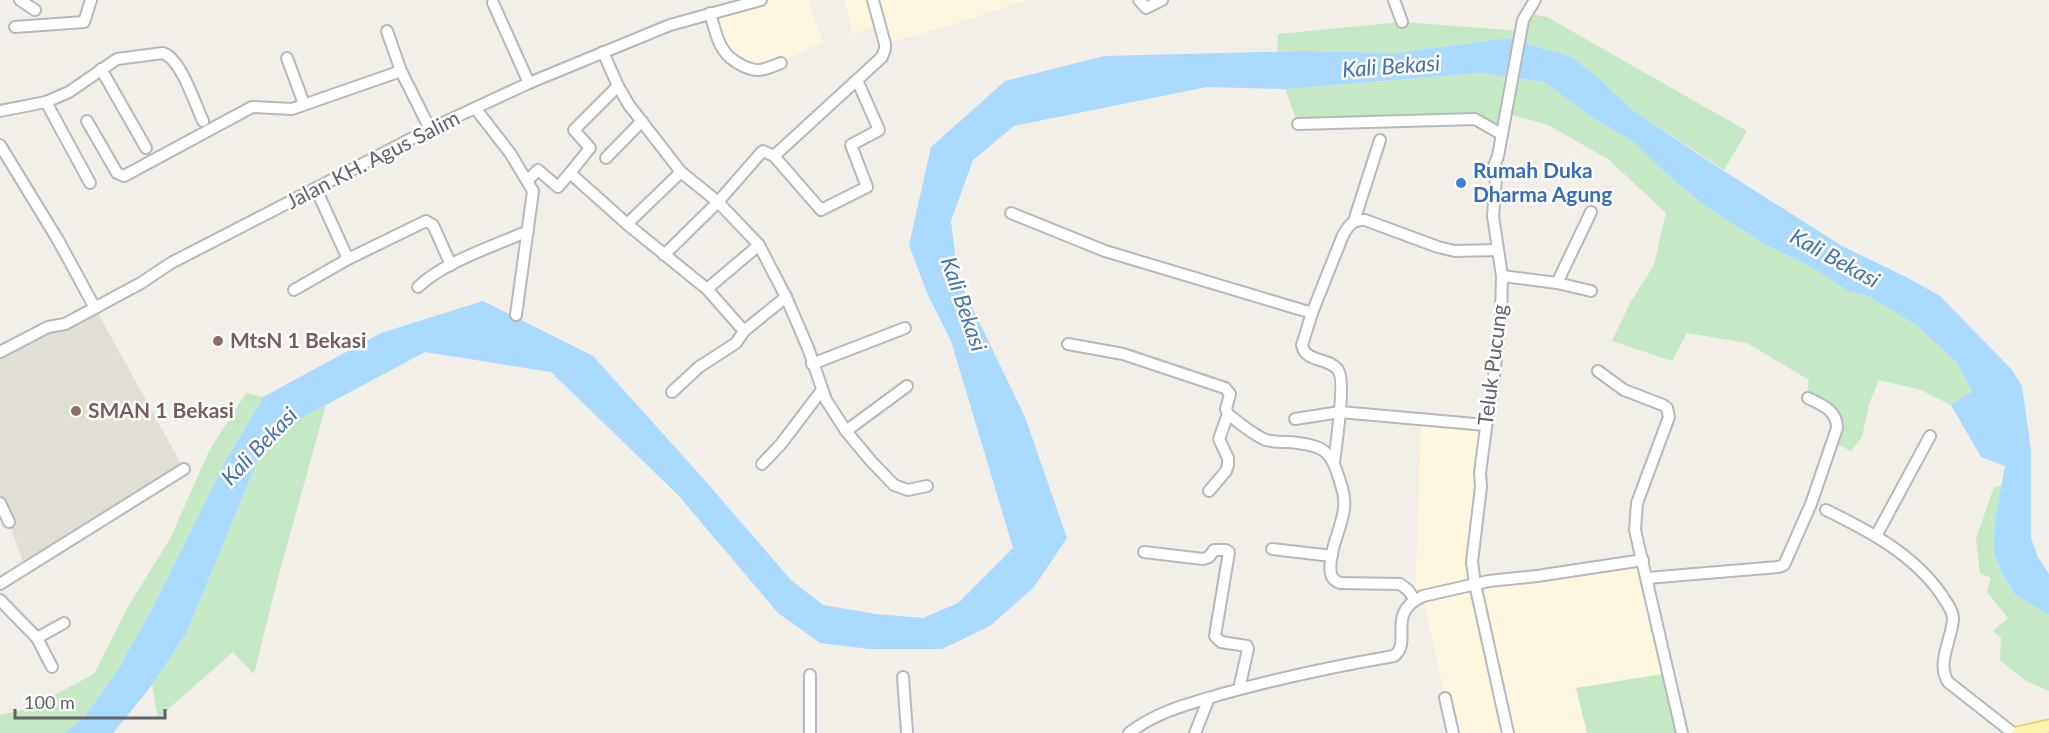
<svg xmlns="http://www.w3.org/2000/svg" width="2049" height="733" font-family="Lato,sans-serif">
<rect width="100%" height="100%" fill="#f1efe8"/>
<g fill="#fef7e0">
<polygon points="761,0 808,0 823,42 764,70 727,57 710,13"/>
<polygon points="845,0 1027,0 951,25 885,44 879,26 852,34"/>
<polygon points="1421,418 1486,425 1475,583 1643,560 1682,733 1453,733 1423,597 1415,600"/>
</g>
<polygon fill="#e1ded6" points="95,308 184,469 25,568 9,522 0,503 0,352"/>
<g fill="#c5e8c5">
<polygon points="1527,13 1547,17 1747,131 1724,170 1631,109 1602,81 1572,57 1508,38 1396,53 1277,51 1278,34 1402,22 1521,31"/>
<polygon points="1482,73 1544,82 1593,118 1636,144 1667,174 1701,203 1764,244 1806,264 1848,291 1868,296 1916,325 1957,363 1972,391 1951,405 1921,390 1879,380 1869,404 1862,437 1851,451 1833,442 1836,420 1806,398 1809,380 1747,343 1687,333 1672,361 1612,341 1630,303 1654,265 1666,213 1608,159 1548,125 1505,113 1501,134 1475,119 1298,124 1285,89"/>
<polygon points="246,393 263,397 225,462 152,609 114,676 84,717 64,733 0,733 0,715 28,709 94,674 129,605 170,539 209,451"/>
<polygon points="326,405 276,585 254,674 233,652 158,718 152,685 187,632 262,450 293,422"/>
<polygon points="2002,486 1995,520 1993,551 2002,573 2015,595 2049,615 2049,691 2026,681 2000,660 2001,638 1993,631 2008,618 1987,592 1991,578 1980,573 1976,538 1994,487"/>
<polygon points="1668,673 1682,733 1587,733 1576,688"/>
</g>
<polygon fill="#aadaff" points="1508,38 1572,57 1602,81 1631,109 1716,166 1842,246 1906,277 1940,296 2012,370 2022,386 2031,450 2031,538 2038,557 2049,574 2049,615 2015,595 2002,573 1993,551 1995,520 2005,466 1981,457 1951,405 1972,391 1957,363 1916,325 1868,296 1848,291 1806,264 1764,244 1701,203 1667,174 1636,144 1593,118 1544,82 1482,73 1285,89 1207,87 1014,126 973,160 951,221 958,278 1025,417 1067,538 1034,587 990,626 942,649 869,649 820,643 778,613 678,495 551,372 425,352 294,422 262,450 187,632 152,685 113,733 64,733 84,717 114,676 152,609 225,462 263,397 381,333 483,301 593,356 701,476 791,580 823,605 876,614 923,618 958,603 1013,548 951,341 927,293 909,245 931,147 1005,81 1104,56 1301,51 1396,53"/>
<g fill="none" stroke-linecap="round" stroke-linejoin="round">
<defs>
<g id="minor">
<polyline points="20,0 35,10"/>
<polyline points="1139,0 1146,8 1162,0"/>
<polyline points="1394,0 1402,22"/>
<polyline points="493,3 529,83"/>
<path d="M710 13C716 33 718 51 736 62 755 74 762 71 781 63"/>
<polyline points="15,27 84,22 91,0"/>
<polyline points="387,31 401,71 430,129"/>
<polyline points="603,52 618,86 629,105 681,172 718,202 759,245 786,297 808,348 826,400 846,431 871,461 894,485 908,490 927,486"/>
<polyline points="287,58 304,104"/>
<polyline points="101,69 146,148"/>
<polyline points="618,86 574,130 590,148 570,173 627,224 707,289 744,331"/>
<polyline points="46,102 90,183"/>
<polyline points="475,108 510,153 533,191 516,315"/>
<path d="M0 111 46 102 69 92 117 59 163 53C181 59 195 104 203 121"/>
<polyline points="87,121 117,173 124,176 252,107 292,109 401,71"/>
<polyline points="1298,124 1475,119 1501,134"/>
<polyline points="0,145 58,240 95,308"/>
<polyline points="774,156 821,210 867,187 851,145 879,130 857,80"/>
<polyline points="606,158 642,121"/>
<polyline points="528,180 538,170 558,187 570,173"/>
<polyline points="316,189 348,259"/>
<path d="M1011 213 1105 251 1312 313 1343 235C1349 225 1353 219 1365 220L1438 247 1455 251 1498 250"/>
<polyline points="1354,221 1380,140"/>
<polyline points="627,224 681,172"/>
<polyline points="664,255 718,202 759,155 763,151 774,156 882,57 885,49 885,44 873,0"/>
<polyline points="1502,276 1557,283 1591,291"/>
<polyline points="1557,283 1591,212"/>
<path d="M418 287C444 262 494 246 528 231"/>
<polyline points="707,289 759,245"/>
<polyline points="294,290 348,259 426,221 433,225 451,265"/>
<path d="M1312 313 1302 345C1305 363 1329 357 1338 370 1346 380 1336 446 1334 462"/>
<path d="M1068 344 1123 354 1225 388 1230 394 1226 409 1228 414C1239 423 1253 435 1266 440 1273 442 1282 442 1289 442 1328 446 1331 451 1342 488 1352 517 1326 546 1331 574 1332 579 1335 581 1340 583L1400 584 1408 590 1415 600"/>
<polyline points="0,352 48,327 65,324 141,283 171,263 270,212 430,129 529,83 670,25 761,0"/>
<polyline points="812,364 905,328"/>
<polyline points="1598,371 1624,390 1663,405 1667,408 1669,417 1637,503 1635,530 1682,733"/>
<polyline points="672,392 699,367 736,343 744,331 786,297"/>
<polyline points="1295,419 1340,412 1486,425"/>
<polyline points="846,431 907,386"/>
<polyline points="762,464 781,444 822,390"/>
<polyline points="1209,491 1226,471 1228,465 1228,458 1219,439 1228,414"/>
<polyline points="0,503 9,522"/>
<path d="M1826 510C1869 531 1913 554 1941 594 1946 602 1953 610 1953 619 1952 639 1936 663 1948 682L2013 733"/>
<polyline points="1876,536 1930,436"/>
<polyline points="1272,549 1332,556"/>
<polyline points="1144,552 1203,559 1209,557 1214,550 1226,550 1229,552 1215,636 1221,642 1247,646 1248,649 1239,689"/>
<path d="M1647 578 1778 567 1784 565 1811 504 1837 428C1837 410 1822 405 1808 398"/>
<polyline points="0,584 184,469"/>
<polyline points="0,600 37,638 64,623"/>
<polyline points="37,638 52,667"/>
<polyline points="903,677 907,733"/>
<polyline points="1445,698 1453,733"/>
<polyline points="810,733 810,675"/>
<path d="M1129 733C1158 711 1188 704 1222 694 1279 678 1336 666 1394 656 1413 642 1385 613 1423 596L1489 581 1537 576 1643 560"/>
<polyline points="1195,733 1209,698"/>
<polyline points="1508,733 1475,584 1472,562 1481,487 1480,473 1487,420 1491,401 1501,315 1502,276 1493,216 1496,177 1494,166 1498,156 1523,20 1535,0"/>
</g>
<polyline id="major" points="2018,733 2049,726"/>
</defs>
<use href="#minor" stroke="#b5b8bc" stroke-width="14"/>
<use href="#major" stroke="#f2c960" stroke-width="15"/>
<use href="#minor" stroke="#fff" stroke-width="10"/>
<use href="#major" stroke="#fff2af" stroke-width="12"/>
</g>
<circle fill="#3f7fe0" stroke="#fff" stroke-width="2" cx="1461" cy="183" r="6"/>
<g fill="#8d6e63" stroke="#fff" stroke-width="2">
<circle cx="218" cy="341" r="6"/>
<circle cx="76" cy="411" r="6"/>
</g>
<g text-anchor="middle" stroke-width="5" stroke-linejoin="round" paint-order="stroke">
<g font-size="21" fill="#5f6368" stroke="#fff">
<text transform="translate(373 160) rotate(-27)" y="7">Jalan KH. Agus Salim</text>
<text transform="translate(1493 365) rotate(-83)" y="7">Teluk Pucung</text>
</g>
<g font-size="21" font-weight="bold" fill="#366cbe" stroke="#fff" text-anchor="start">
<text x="1473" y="178">Rumah Duka<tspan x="1473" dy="24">Dharma Agung</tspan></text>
</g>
<g font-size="21" font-weight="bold" fill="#785e54" stroke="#fff" text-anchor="start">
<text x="230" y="348">MtsN 1 Bekasi</text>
<text x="88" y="418">SMAN 1 Bekasi</text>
</g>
<g font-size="22" font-style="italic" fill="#4174aa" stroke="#fff">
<text transform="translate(1391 66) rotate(-4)" y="8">Kali Bekasi</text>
<text transform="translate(1835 258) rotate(29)" y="8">Kali Bekasi</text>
<text transform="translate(964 304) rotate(71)" y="8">Kali Bekasi</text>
<text transform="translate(259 446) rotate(-46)" y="8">Kali Bekasi</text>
</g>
</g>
<path d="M15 709v9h150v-9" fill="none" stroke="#5f6368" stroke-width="3"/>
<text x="24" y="709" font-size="18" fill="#5f6368" stroke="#ffffff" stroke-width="4.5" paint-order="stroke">100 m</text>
</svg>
